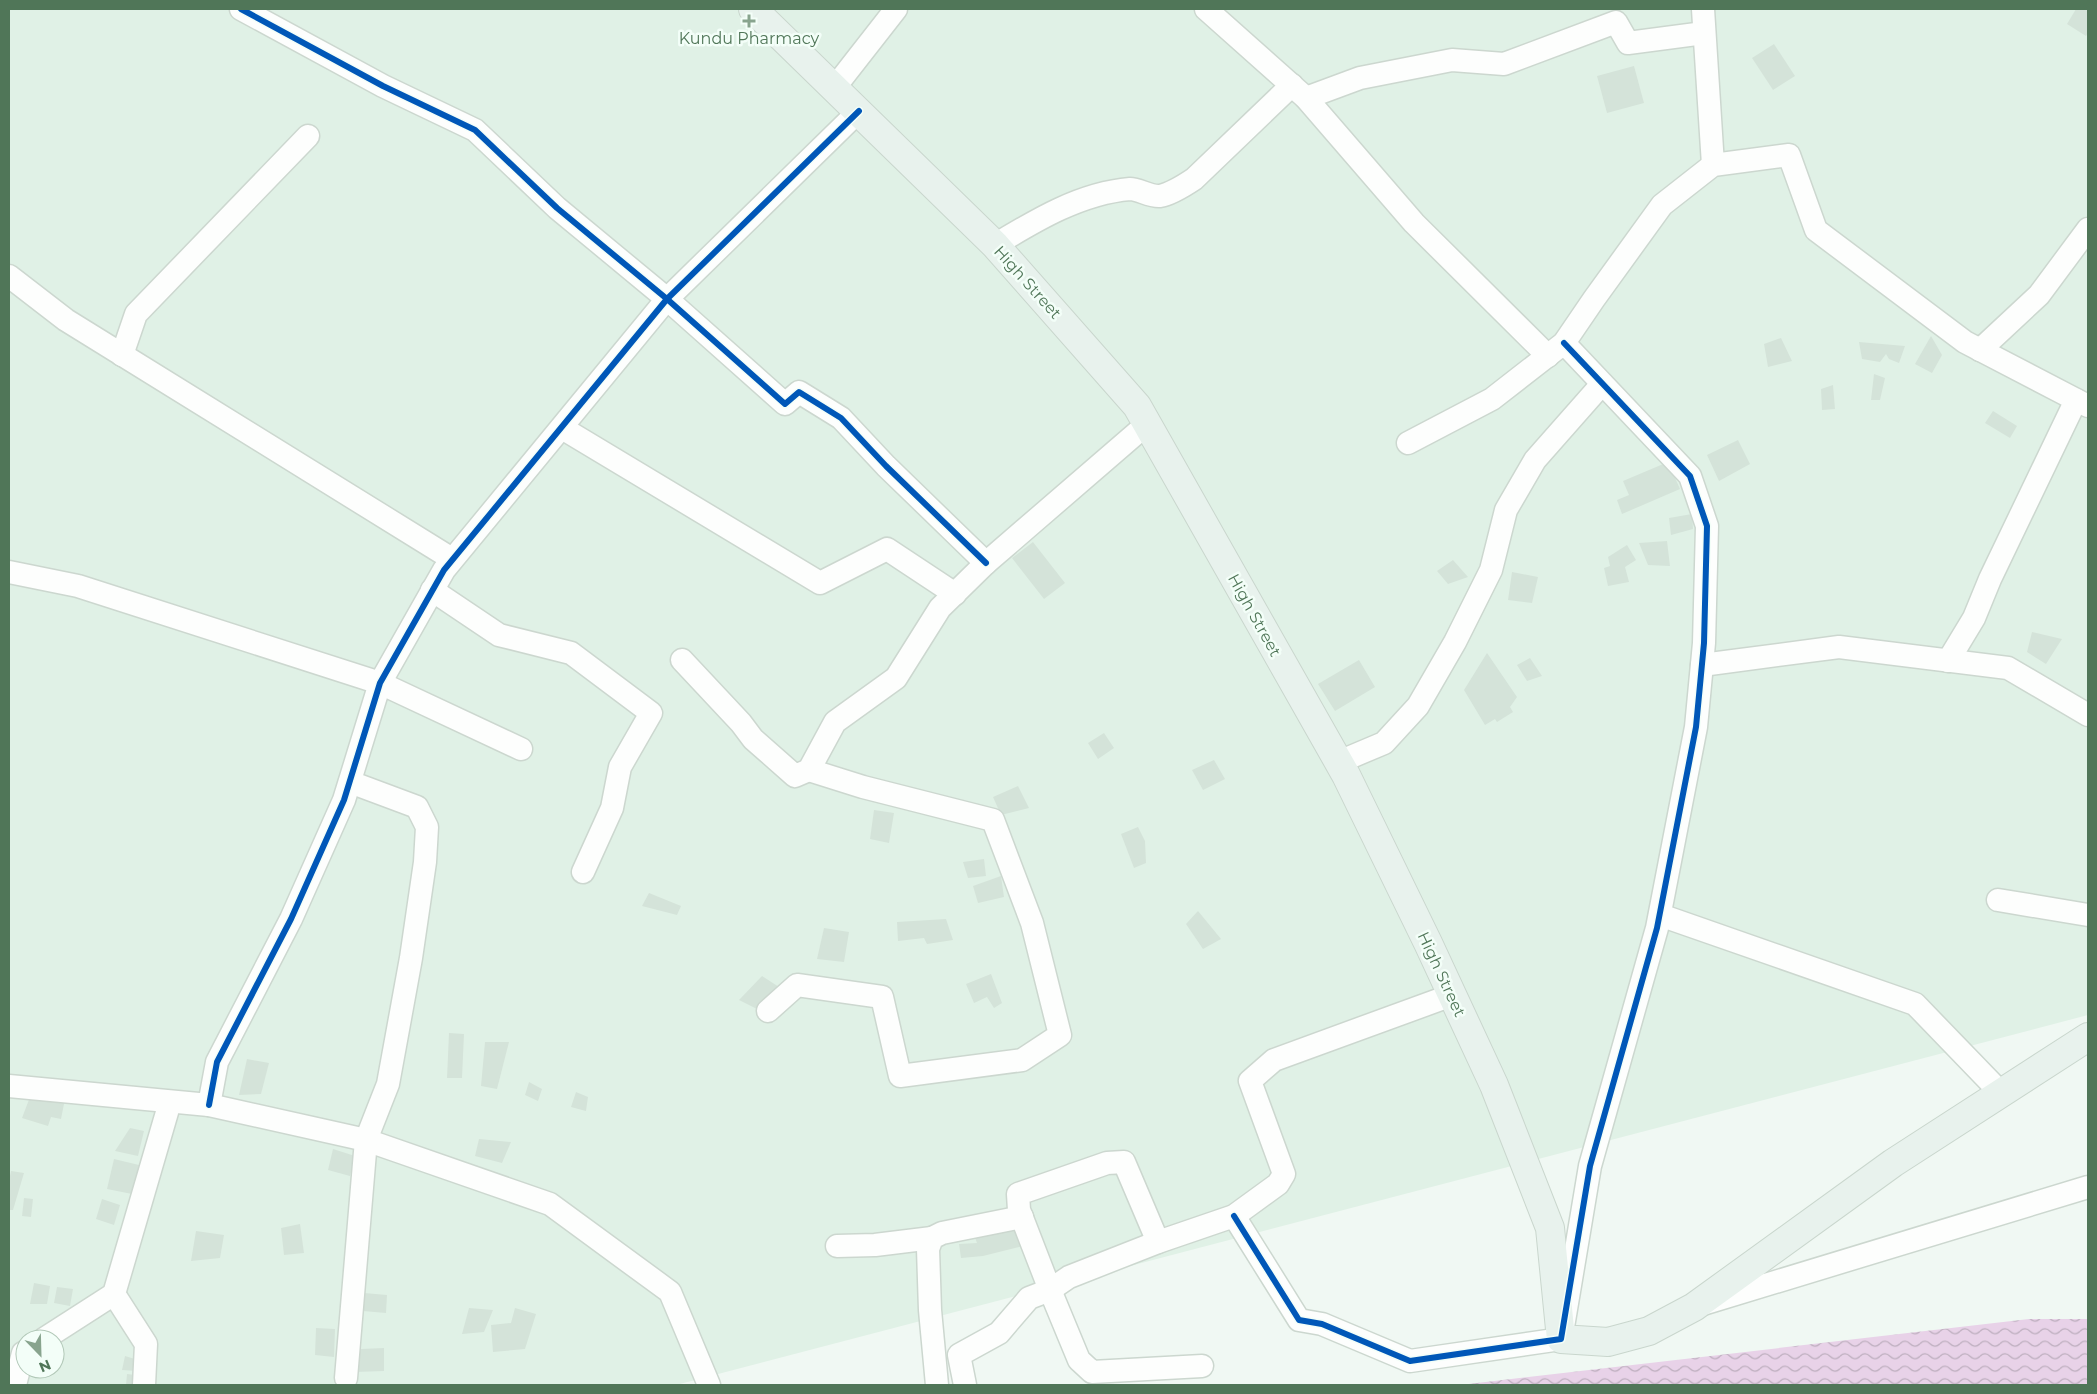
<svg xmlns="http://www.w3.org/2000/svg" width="2097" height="1394" font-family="Montserrat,sans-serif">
<defs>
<pattern id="water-waves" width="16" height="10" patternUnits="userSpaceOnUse" patternTransform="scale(1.25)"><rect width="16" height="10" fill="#e8d2e8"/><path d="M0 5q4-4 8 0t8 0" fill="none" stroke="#beafbf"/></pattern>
</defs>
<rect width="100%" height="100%" fill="#f0f8f3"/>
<path fill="#e0f1e6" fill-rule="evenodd" d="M9 9H2088V1015L676 1385H9ZM25 1339H55V1369H25Z"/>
<polygon fill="url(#water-waves)" points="2029,1319 2088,1319 2088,1385 1460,1385"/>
<g fill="#d4e3d9">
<polygon points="2076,9 2088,9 2088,33 2086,36 2067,24"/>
<polygon points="1774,44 1795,76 1773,90 1752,58"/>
<polygon points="1634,66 1644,103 1607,113 1597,76"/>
<polygon points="1931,336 1942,355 1932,373 1915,364"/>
<polygon points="1781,338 1792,361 1768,367 1764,344"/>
<polygon points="1859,342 1905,346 1899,363 1889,359 1886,354 1880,362 1862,359"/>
<polygon points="1874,374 1885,378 1880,400 1871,400"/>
<polygon points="1833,385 1835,409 1822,410 1821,389"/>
<polygon points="1993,411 2017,426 2010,438 1985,423"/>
<polygon points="1738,440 1750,464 1719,481 1707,455"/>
<polygon points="1668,462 1680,489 1622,514 1617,500 1629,495 1623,481"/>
<polygon points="1692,514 1693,529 1671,535 1669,518"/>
<polygon points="1667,541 1670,566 1648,565 1639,543"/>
<polygon points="1033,542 1065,583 1044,599 1012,558"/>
<polygon points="1627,545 1636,560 1625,567 1629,582 1608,586 1604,568 1610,566 1608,557"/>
<polygon points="1453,560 1468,577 1448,584 1437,571"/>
<polygon points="1512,572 1538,577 1532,603 1508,600"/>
<polygon points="2032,632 2062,639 2046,664 2027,652"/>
<polygon points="1487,653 1517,697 1510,707 1513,712 1497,722 1495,719 1485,725 1464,690"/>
<polygon points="1530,658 1542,676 1527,681 1517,665"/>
<polygon points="1359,660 1375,687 1335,711 1318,684"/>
<polygon points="1104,733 1114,748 1098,759 1088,743"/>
<polygon points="1214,760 1225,779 1203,790 1192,770"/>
<polygon points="1018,786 1029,808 1001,815 993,797"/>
<polygon points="874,810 894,813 889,843 870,839"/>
<polygon points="1138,827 1145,841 1146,863 1134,868 1121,834"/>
<polygon points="984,859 986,876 968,878 963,862"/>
<polygon points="1001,876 1004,897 978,903 973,886"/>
<polygon points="649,893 681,906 677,915 642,906"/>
<polygon points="1198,911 1221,939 1203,949 1186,924"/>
<polygon points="946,919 953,940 927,944 924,938 898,941 897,922"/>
<polygon points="824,928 849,932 844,962 817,959"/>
<polygon points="991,974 1002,1003 994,1008 987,997 974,1003 966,984"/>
<polygon points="762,976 779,987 761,1011 739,1000"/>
<polygon points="449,1033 464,1034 462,1078 447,1078"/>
<polygon points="485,1042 509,1042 497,1089 481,1086"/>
<polygon points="247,1059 269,1063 261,1094 239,1095"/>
<polygon points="529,1082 542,1089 538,1101 525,1095"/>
<polygon points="576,1092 588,1097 586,1111 571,1107"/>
<polygon points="30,1097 65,1099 61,1119 51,1117 48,1126 22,1118"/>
<polygon points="130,1128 144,1131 138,1156 115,1151"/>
<polygon points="479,1139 511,1142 502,1163 475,1156"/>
<polygon points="333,1149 355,1156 350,1176 328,1170"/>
<polygon points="114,1159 139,1165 132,1194 107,1189"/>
<polygon points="11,1171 24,1173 13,1210 9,1210 9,1181"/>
<polygon points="24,1198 33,1199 31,1217 22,1216"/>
<polygon points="102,1199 120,1205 114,1225 96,1219"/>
<polygon points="1020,1222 1027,1245 983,1256 961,1258 959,1244 977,1243 974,1235"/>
<polygon points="300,1224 304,1253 284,1255 281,1228"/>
<polygon points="196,1231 224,1235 220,1258 191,1261"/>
<polygon points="34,1283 50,1286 47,1304 30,1304"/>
<polygon points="57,1287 73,1289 70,1306 54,1303"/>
<polygon points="364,1293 387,1295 386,1313 363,1311"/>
<polygon points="469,1308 493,1310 484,1332 462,1334"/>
<polygon points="515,1308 536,1314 525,1349 493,1352 491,1325 511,1323"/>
<polygon points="316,1328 335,1329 334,1357 315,1355"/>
<polygon points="384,1348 384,1371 355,1372 361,1349"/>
<polygon points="125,1356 138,1360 137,1371 122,1370"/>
<polygon points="127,1374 136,1375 134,1385 126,1385"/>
</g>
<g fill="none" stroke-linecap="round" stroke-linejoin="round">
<defs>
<g id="minor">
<polyline points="241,9 383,86 475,130 557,208 667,299 785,404 799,392 841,418 886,466 986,563"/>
<polyline points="1206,9 1306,98 1414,223 1548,356"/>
<polyline points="1703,9 1713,165"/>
<polyline points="835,87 896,9"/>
<polyline points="1306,98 1360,78 1452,60 1504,64 1616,22 1628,43 1704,33"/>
<path d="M995 245C1036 220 1081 193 1130 189 1139 189 1150 197 1160 196 1171 194 1185 185 1194 179L1292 85"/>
<polyline points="9,276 66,320 452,559"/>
<polyline points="1980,350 2039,295 2088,229"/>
<polyline points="122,355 136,314 308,136"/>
<polyline points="567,431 820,583 887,549 955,594"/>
<polyline points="1408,443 1492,399 1564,343 1594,299 1662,205 1713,165 1789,155 1816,230 1965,342 2088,406"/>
<polyline points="9,572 78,586 380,683 521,749"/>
<polyline points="432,590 499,635 571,653 651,713 620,767 612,808 583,872"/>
<polyline points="682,660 741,723 753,739 795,776 809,770 835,722 896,678 940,608 986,563 1147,424"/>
<polyline points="1948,661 1974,618 1990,579 2076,400"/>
<polyline points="1702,665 1839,647 2008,668 2088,715"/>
<polyline points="1339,762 1384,743 1418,706 1455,642 1491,570 1506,510 1535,460 1602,384"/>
<polyline points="1998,900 2088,915"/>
<polyline points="1660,915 1915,1004 2001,1093"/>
<polyline points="768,1011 797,985 882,997 900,1076 1022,1060 1060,1035 1032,923 993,820 863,787 809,770"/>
<polyline points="9,1086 209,1105 366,1140 550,1204 670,1292 709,1385"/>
<polyline points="209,1105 217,1062 291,919 344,800 380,683 444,570 667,299 859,111"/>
<polyline points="1234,1216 1299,1320 1322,1324 1410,1361 1561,1339 1590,1166 1657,928 1696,727 1704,643 1707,526 1690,476 1564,343"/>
<polyline points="1158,1242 1124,1162 1107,1163 1018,1194 1019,1210 1050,1290 1079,1360 1092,1372 1202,1366"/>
<polyline points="837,1246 875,1245 932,1238"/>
<polyline points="114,1294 146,1344 144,1385"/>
<polyline points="1706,1303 2088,1187"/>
<polyline points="44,1339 114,1294 170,1102"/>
<polyline points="346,1378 366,1140 388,1084 411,958 425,862 427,827 417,807 350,782"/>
<polyline points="15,1385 23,1353 25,1352"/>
<polyline points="937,1385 930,1310 928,1249 932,1238 942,1233 1022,1217"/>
<polyline points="965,1385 959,1355 999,1333 1029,1298 1050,1290 1069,1277 1158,1242 1234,1216 1278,1184 1284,1174 1250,1081 1274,1060 1452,995"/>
</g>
<polyline id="major" points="753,9 995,245 1137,406 1346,775 1428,943 1494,1085 1550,1228 1561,1339 1608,1342 1649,1331 1694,1307 1893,1163 2088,1037"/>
</defs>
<use href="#minor" stroke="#ccd7cf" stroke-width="25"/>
<use href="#major" stroke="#c9d6cd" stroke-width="30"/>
<use href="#minor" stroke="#fdfefd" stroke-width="22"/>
<use href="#major" stroke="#e8f2ed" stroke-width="28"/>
<defs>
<g id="cycleway">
<polyline points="241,9 383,86 475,130 557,208 667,299 785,404 799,392 841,418 886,466 986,563"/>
<polyline points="209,1105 217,1062 291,919 344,800 380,683 444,570 667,299 859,111"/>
<polyline points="1234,1216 1299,1320 1322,1324 1410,1361 1561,1339 1590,1166 1657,928 1696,727 1704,643 1707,526 1690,476 1564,343"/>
</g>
</defs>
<use href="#cycleway" stroke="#f3fef8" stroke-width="9"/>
<use href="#cycleway" stroke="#0057b8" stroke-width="6"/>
</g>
<path fill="#88a48e" stroke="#f3fef8" stroke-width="2" d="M746.5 13.5h5v5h5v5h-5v5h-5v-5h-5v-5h5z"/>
<g text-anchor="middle" stroke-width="5" stroke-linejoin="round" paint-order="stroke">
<g font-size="16" fill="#507658" stroke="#f3fef8">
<text x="749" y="44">Kundu Pharmacy</text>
</g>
<g font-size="16" fill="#507658" stroke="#f3fef8">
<text transform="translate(1028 282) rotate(48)" y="6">High Street</text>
<text transform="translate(1255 615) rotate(61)" y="6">High Street</text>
<text transform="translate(1442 974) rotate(65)" y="6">High Street</text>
</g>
</g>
<rect width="2097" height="1394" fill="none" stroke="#507658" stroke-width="20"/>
<g transform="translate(40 1354) rotate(157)"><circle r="24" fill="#f3fef8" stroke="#b2c8b8"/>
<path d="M0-4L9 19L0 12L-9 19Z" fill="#88a48e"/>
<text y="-8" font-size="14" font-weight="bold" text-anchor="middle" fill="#507658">N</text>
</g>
</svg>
